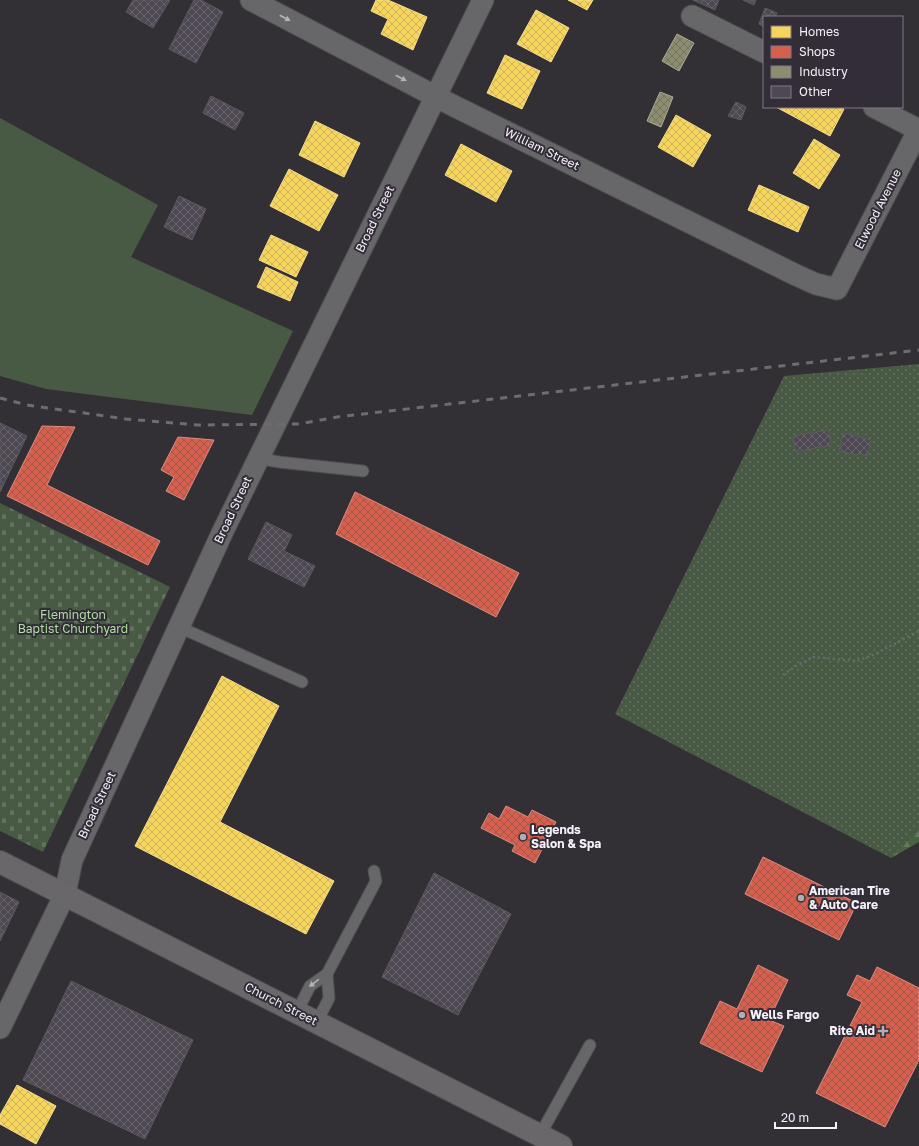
<svg xmlns="http://www.w3.org/2000/svg" width="919" height="1146" font-family="'Golos Text',sans-serif">
<defs>
<pattern id="forest-firs" width="22" height="20" patternUnits="userSpaceOnUse"><rect width="22" height="20" fill="#496242"/><path d="M5 1l3.5 6h-7zM16 11l3.5 6h-7z" fill="#64795e"/></pattern>
<pattern id="cemetery-stones" width="16" height="16" patternUnits="userSpaceOnUse"><rect width="16" height="16" fill="#485a43"/><path d="M2 7V4a2 2 0 0 1 4 0v3zM10 15v-3a2 2 0 0 1 4 0v3z" fill="#63725f"/></pattern>
<pattern id="park-dots" width="8" height="8" patternUnits="userSpaceOnUse"><rect width="8" height="8" fill="#485a43"/><path d="M2 2h.1M6 6h.1" fill="none" stroke="#63725f" stroke-width="1.8" stroke-linecap="round"/></pattern>
<pattern id="homes-cross-hatch" width="8" height="8" patternUnits="userSpaceOnUse"><rect width="8" height="8" fill="#f6d55c"/><path d="M0 0l8 8M0 8l8-8" fill="none" stroke="#cbb258"/></pattern>
<pattern id="shops-cross-hatch" width="8" height="8" patternUnits="userSpaceOnUse"><rect width="8" height="8" fill="#d6604d"/><path d="M0 0l8 8M0 8l8-8" fill="none" stroke="#a5584c"/></pattern>
<pattern id="industry-cross-hatch" width="8" height="8" patternUnits="userSpaceOnUse"><rect width="8" height="8" fill="#8c8c6e"/><path d="M0 0l8 8M0 8l8-8" fill="none" stroke="#757461"/></pattern>
<pattern id="building-cross-hatch" width="8" height="8" patternUnits="userSpaceOnUse"><rect width="8" height="8" fill="#4e4852"/><path d="M0 0l8 8M0 8l8-8" fill="none" stroke="#68636c"/></pattern>
</defs>
<rect width="100%" height="100%" fill="#333035"/>
<polygon fill="#485a43" points="0,118 158,205 131,257 293,331 252,415 46,389 0,376"/>
<polygon fill="url(#forest-firs)" points="919,828 919,842 891,858"/>
<polygon fill="url(#cemetery-stones)" points="0,503 170,587 43,852 0,831"/>
<polygon fill="url(#park-dots)" points="919,364 919,828 891,858 615,714 784,376"/>
<g fill="url(#homes-cross-hatch)" stroke="#f6dd8b">
<polygon points="376,0 388,0 427,17 413,50 381,34 388,19 371,11"/>
<polygon points="568,0 593,0 587,10"/>
<polygon points="536,10 569,28 551,62 517,44"/>
<polygon points="505,55 540,71 522,109 487,93"/>
<polygon points="776,107 841,107 844,109 830,136"/>
<polygon points="676,115 711,135 693,167 658,147"/>
<polygon points="315,121 360,143 344,177 299,155"/>
<polygon points="814,139 840,155 819,189 793,173"/>
<polygon points="461,144 512,171 496,202 445,175"/>
<polygon points="289,169 338,195 319,231 270,206"/>
<polygon points="759,185 809,207 798,232 748,210"/>
<polygon points="271,235 308,252 296,277 259,260"/>
<polygon points="266,267 298,282 290,301 257,287"/>
<polygon points="222,676 279,706 220,822 334,881 306,934 135,846"/>
<polygon points="17,1085 56,1106 36,1144 0,1124 0,1115"/>
</g>
<g fill="url(#shops-cross-hatch)" stroke="#df8c80">
<polygon points="42,426 75,427 47,485 160,541 148,565 7,496"/>
<polygon points="178,437 214,440 184,500 166,491 174,477 161,470"/>
<polygon points="355,492 519,573 496,617 336,534"/>
<polygon points="506,806 528,817 532,810 556,822 535,863 512,851 515,845 481,828 489,813 499,819"/>
<polygon points="763,857 857,903 839,940 745,894"/>
<polygon points="758,965 788,980 769,1020 784,1026 762,1072 700,1043 720,1001 737,1009"/>
<polygon points="877,967 919,988 919,1060 885,1127 816,1093 862,1002 847,995 857,975 870,981"/>
</g>
<g fill="url(#industry-cross-hatch)" stroke="#acaa97">
<polygon points="677,34 694,43 679,71 662,61"/>
<polygon points="660,92 673,97 661,127 647,121"/>
</g>
<g fill="url(#building-cross-hatch)" stroke="#5d5a5f">
<polygon points="133,0 170,0 153,28 126,12"/>
<polygon points="194,0 201,0 223,12 196,63 169,49"/>
<polygon points="693,0 719,0 715,10"/>
<polygon points="743,0 756,0 754,5"/>
<polygon points="765,8 777,13 775,17 764,17 764,27 759,24"/>
<polygon points="211,96 244,113 235,130 203,113"/>
<polygon points="736,102 746,107 741,120 728,116"/>
<polygon points="179,196 206,209 192,240 164,227"/>
<polygon points="0,423 27,436 0,492"/>
<polygon points="828,430 831,445 796,452 793,436"/>
<polygon points="843,433 871,440 867,456 858,453 858,455 839,451"/>
<polygon points="266,522 292,535 284,551 315,566 304,587 248,559"/>
<polygon points="434,873 511,914 458,1015 382,977"/>
<polygon points="0,892 19,902 0,941"/>
<polygon points="71,981 193,1040 145,1139 23,1080"/>
</g>
<g fill="none" stroke-linecap="round" stroke-linejoin="round">
<defs>
<g id="lane">
<polyline points="257,458 279,462 363,471"/>
<polyline points="179,627 302,682"/>
<polyline points="327,974 376,881 374,871"/>
<polyline points="297,1012 310,986 327,974 329,998 317,1022"/>
<polyline points="540,1135 590,1045"/>
</g>
<g id="street">
<polyline points="251,0 452,105 796,275 816,284 837,289 919,129"/>
<polyline points="692,16 764,52"/>
<polyline points="874,107 919,130"/>
<polyline points="0,1028 65,894 72,860 223,531 483,0"/>
</g>
<polyline id="secondary" points="0,862 561,1146"/>
</defs>
<use href="#lane" stroke="#4e4c4f" stroke-width="13"/>
<use href="#street" stroke="#4e4c4f" stroke-width="23"/>
<use href="#secondary" stroke="#4e4c4f" stroke-width="24"/>
<polyline stroke="#6b6a6d" stroke-width="2.5" stroke-dasharray="2 3" stroke-linecap="butt" points="783,675 796,666 813,657 857,661 875,654 919,631"/>
<use href="#lane" stroke="#676668" stroke-width="11"/>
<use href="#street" stroke="#676668" stroke-width="21"/>
<use href="#secondary" stroke="#6a676b" stroke-width="22"/>
<polyline stroke="#6e6c70" stroke-width="3" stroke-dasharray="7 7" stroke-linecap="butt" points="0,398 27,405 126,419 198,425 299,424 337,417 919,350"/>
</g>
<defs><path id="oneway-solid" d="M-6-.8H1V-3.2L6.5 0L1 3.2V.8H-6Z"/></defs>
<g fill="#b5b2b7">
<use href="#oneway-solid" transform="translate(285 18) rotate(28)"/>
<use href="#oneway-solid" transform="translate(401 78) rotate(28)"/>
<use href="#oneway-solid" transform="translate(314 983) rotate(143)"/>
</g>
<g fill="#b1adb4" stroke="#332d38" stroke-width="1.5">
<circle cx="523" cy="837" r="4"/>
<circle cx="801" cy="898" r="4"/>
<circle cx="742" cy="1015" r="4"/>
<path d="M881 1025h4v4h4v4h-4v4h-4v-4h-4v-4h4z"/>
</g>
<g text-anchor="middle" stroke-width="4" stroke-linejoin="round" paint-order="stroke">
<g font-size="12" fill="#f5f1f8" stroke="#332d38">
<text transform="translate(542 149) rotate(26)" y="4">William Street</text>
<text transform="translate(878 209) rotate(-63)" y="4">Elwood Avenue</text>
<text transform="translate(375 219) rotate(-64)" y="4">Broad Street</text>
<text transform="translate(233 510) rotate(-65)" y="4">Broad Street</text>
<text transform="translate(97 805) rotate(-65)" y="4">Broad Street</text>
<text transform="translate(281 1004) rotate(27)" y="4">Church Street</text>
</g>
<g font-size="12" fill="#afdfa1" stroke="#332d38">
<text x="73" y="619">Flemington<tspan x="73" dy="14">Baptist Churchyard</tspan></text>
</g>
<g font-size="12" font-weight="bold" fill="#f5f1f8" stroke="#332d38" text-anchor="start">
<text x="531" y="834">Legends<tspan x="531" dy="14">Salon &amp; Spa</tspan></text>
<text x="809" y="895">American Tire<tspan x="809" dy="14">&amp; Auto Care</tspan></text>
<text x="750" y="1019">Wells Fargo</text>
<text x="875" y="1035" text-anchor="end">Rite Aid</text>
</g>
</g>
<rect x="763" y="16" width="140" height="92" fill="#332d38" stroke="#817b85"/>
<rect x="771" y="26" width="20" height="12" fill="#f6d55c" stroke="#817b85"/>
<text x="799" y="36" font-size="12" fill="#f5f1f8">Homes</text>
<rect x="771" y="46" width="20" height="12" fill="#d6604d" stroke="#817b85"/>
<text x="799" y="56" font-size="12" fill="#f5f1f8">Shops</text>
<rect x="771" y="66" width="20" height="12" fill="#8c8c6e" stroke="#817b85"/>
<text x="799" y="76" font-size="12" fill="#f5f1f8">Industry</text>
<rect x="771" y="86" width="20" height="12" fill="#4e4852" stroke="#817b85"/>
<text x="799" y="96" font-size="12" fill="#f5f1f8">Other</text>
<path d="M775 1122v6h61v-6" fill="none" stroke="#f5f1f8" stroke-width="2"/>
<text x="781" y="1122" font-size="12" fill="#f5f1f8" stroke="#332d38" stroke-width="3" paint-order="stroke">20 m</text>
</svg>
